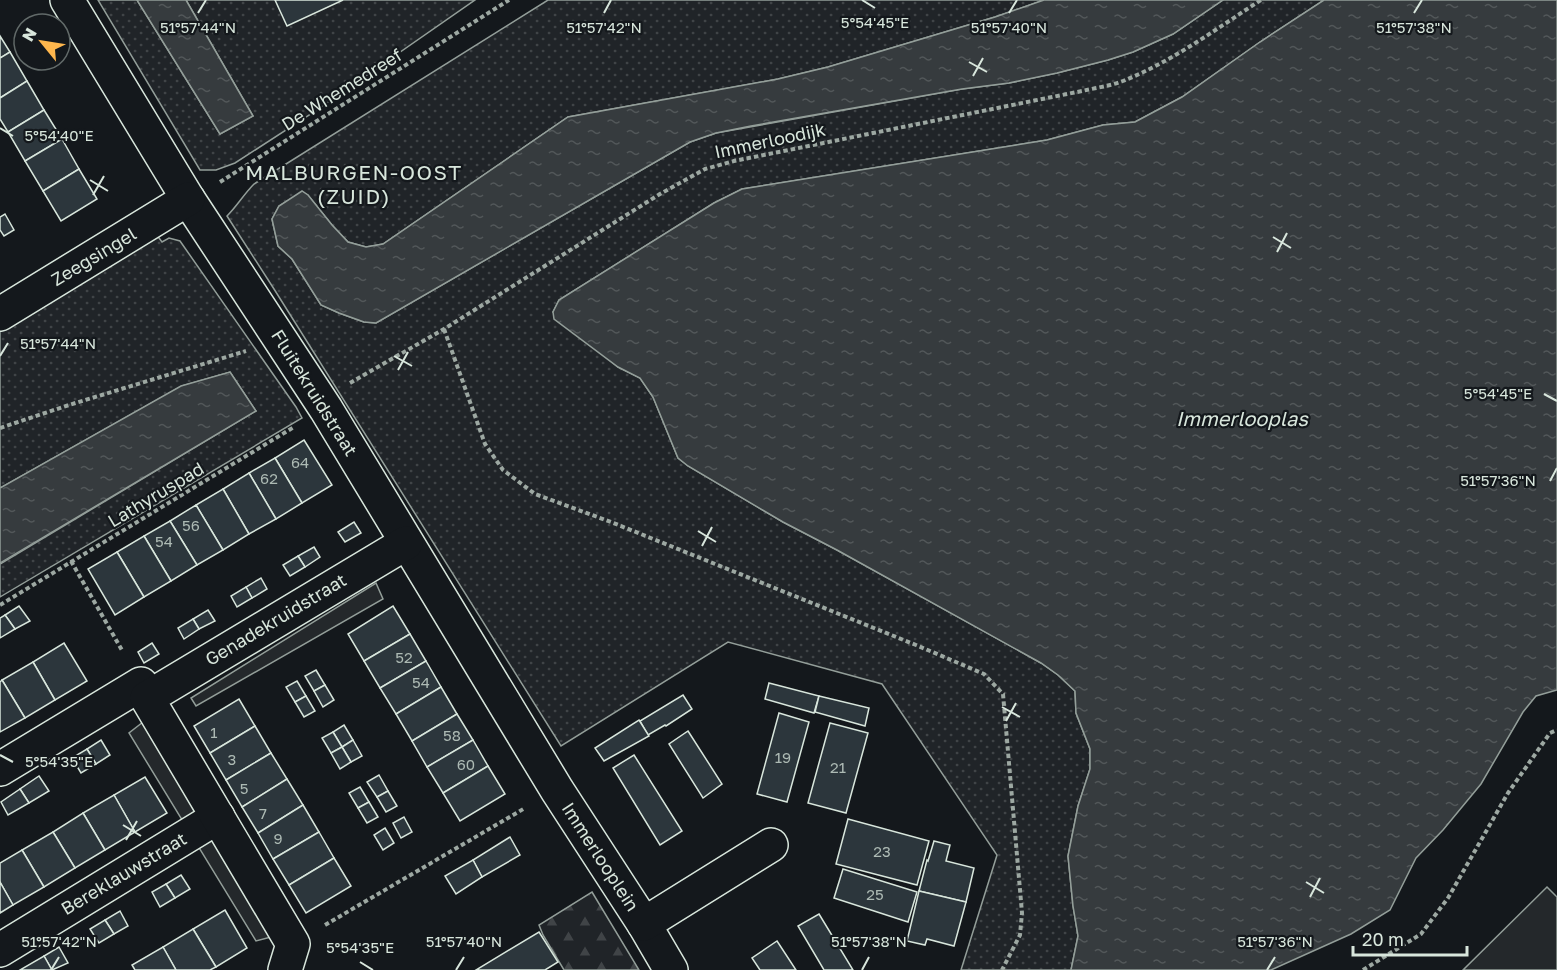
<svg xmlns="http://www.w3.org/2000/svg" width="1557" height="970" font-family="'Golos Text',sans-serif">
<defs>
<pattern id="grass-dots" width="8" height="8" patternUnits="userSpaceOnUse" patternTransform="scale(1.5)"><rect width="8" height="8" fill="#202428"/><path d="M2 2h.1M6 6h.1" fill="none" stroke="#404447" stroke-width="1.8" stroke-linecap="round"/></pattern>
<pattern id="forest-firs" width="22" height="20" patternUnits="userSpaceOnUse" patternTransform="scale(1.5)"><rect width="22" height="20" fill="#202428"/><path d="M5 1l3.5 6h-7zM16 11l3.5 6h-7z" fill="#404447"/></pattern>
<pattern id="water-ripples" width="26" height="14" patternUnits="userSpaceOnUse" patternTransform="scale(1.5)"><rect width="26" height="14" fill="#363b3e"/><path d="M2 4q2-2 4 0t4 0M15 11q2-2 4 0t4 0" fill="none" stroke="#525759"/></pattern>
</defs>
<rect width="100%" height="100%" fill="#14181c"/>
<g fill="url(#grass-dots)" stroke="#939e99" stroke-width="1.5">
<polygon points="98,0 137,0 220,134 253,116 186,0 475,0 314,112 235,163 216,170 200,170"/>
<path d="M548 0H1044L995 17 828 67 778 79 568 117 383 244 366 247 348 242 332 225 308 195 302 192 279 206 272 219 278 246 292 259 321 305 339 313 364 322 376 323 690 142 716 133 962 89 1009 83 1057 73 1108 60 1133 52 1173 34 1223 0H1324L1260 42 1182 97 1135 122 1103 125 1047 140 742 189 714 203 559 300 553 312 618 367 640 378 653 397 678 458 688 466 783 522 837 550 1041 663 1058 675 1075 691 1076 713 1090 749V769L1078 806 1068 856 1073 906 1078 936 1071 970H961L997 855 882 684 728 642 561 746 274 289 227 216C237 206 244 194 254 184Z"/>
<polygon points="156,234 162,242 169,238 180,241 296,407 302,418 0,597 0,564 256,411 230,372 182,386 0,488 0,328"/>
</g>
<polygon fill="url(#forest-firs)" stroke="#939e99" stroke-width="1.5" points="592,892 639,970 564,970 543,935 539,925"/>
<g fill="#24282b" stroke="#939e99" stroke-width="1.5">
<polygon points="376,583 383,599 196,706 191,698"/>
<polygon points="143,722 271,937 256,941 129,733"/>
<polygon points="1547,887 1557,897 1557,970 1463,970"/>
</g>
<g fill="url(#water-ripples)" stroke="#939e99" stroke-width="1.5">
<polygon points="137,0 186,0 253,116 220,134"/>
<polygon points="1044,0 1223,0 1173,34 1133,52 1108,60 1057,73 1009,83 962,89 751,126 716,133 690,142 376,323 364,322 339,313 321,305 292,259 278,246 272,219 279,206 302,191 308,195 332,225 348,242 366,247 383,244 568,117 778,79 828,67 995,17"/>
<polygon points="1324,0 1557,0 1557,690 1536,696 1523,712 1481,784 1443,830 1416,858 1390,910 1351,934 1271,970 1071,970 1078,936 1073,906 1068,856 1078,806 1090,769 1090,749 1076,713 1075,691 1058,675 1041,663 837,550 783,522 688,466 678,458 653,397 640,378 618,367 554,319 553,312 559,300 714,203 742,189 1047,140 1103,125 1135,122 1182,97 1260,42"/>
<polygon points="230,372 256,411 0,563 0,488 181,386"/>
</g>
<g fill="#2c363c" stroke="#d8e6dc" stroke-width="1.5">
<polygon points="275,0 343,0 287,26"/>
<polygon points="0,36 10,52 0,58"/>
<polygon points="10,52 27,81 0,98 0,58"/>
<polygon points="27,81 44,110 8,132 0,119 0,98"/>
<polygon points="44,110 62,139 25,161 8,132"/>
<polygon points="62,139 79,169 43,191 25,161"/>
<polygon points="79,169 97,199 61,221 43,191"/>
<polygon points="5,214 14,230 4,236 0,230 0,217"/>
<polygon points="304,440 332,485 302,503 275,458"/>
<polygon points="275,458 302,503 276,519 249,473"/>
<polygon points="249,473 276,519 249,534 223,489"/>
<polygon points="223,489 249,534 223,550 196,505"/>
<polygon points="196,505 223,550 197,565 170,521"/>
<polygon points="170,521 197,565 171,581 144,536"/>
<polygon points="354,522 361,533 345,542 338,532"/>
<polygon points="144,536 171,581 144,597 117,552"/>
<polygon points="314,547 320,557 305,567 298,556"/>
<polygon points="117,552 144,597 115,615 88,569"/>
<polygon points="298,556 305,567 290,576 283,565"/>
<polygon points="261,578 267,589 252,598 246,587"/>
<polygon points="246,587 252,598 237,607 231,596"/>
<polygon points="19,606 30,621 15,629 5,615"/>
<polygon points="393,606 410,634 364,661 348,634"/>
<polygon points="208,610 215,621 199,629 193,619"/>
<polygon points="5,615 15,629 0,638 0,618"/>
<polygon points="193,619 199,629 184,639 178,628"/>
<polygon points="410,634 426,661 380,688 364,661"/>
<polygon points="64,643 87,681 55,700 33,662"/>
<polygon points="152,643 159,654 144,663 138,652"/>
<polygon points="426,661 441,687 396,714 380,688"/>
<polygon points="33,662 55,700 25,718 2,680"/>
<polygon points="316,670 325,685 314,691 305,676"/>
<polygon points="2,680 25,718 0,732 0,682"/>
<polygon points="297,681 306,696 295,702 286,687"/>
<polygon points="769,683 819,696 814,713 765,699"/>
<polygon points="325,685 334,700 323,707 314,691"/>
<polygon points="441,687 457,714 412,741 396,714"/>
<polygon points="683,695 692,709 666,726 665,725 648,735 640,721"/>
<polygon points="306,696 315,711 304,717 295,702"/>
<polygon points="819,696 869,708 865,726 815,712"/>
<polygon points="239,699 255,726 210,753 194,726"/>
<polygon points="779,713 809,722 787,802 757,794"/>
<polygon points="457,714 473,740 427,767 412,741"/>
<polygon points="639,720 649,736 604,761 595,748"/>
<polygon points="830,723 868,733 846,813 808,803"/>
<polygon points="344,725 353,740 342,747 333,732"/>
<polygon points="255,726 271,753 226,780 210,753"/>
<polygon points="688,731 722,784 703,798 669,744"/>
<polygon points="333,732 342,747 331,753 322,738"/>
<polygon points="101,740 110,755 96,764 87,749"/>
<polygon points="353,740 362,756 351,762 342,747"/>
<polygon points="473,740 488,766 443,793 427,767"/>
<polygon points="342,747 351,762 340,769 331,753"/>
<polygon points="87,749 96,764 81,773 72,758"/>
<polygon points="271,753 287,779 242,807 226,780"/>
<polygon points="634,755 682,831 660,845 613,768"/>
<polygon points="488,766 505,794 460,821 443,793"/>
<polygon points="379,775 388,791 377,797 367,782"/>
<polygon points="39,776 49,791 29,803 20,789"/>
<polygon points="145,777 167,813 135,832 114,795"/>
<polygon points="287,779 303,805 258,833 242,807"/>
<polygon points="360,787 369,802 358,808 349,793"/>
<polygon points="20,789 29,803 8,815 1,802"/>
<polygon points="388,791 397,806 386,812 377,797"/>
<polygon points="114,795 135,832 105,850 83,813"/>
<polygon points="369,802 378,817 367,823 358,808"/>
<polygon points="303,805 319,832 273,859 258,833"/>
<polygon points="83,813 105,850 75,868 53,832"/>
<polygon points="404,817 412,832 401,838 393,823"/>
<polygon points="848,819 929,841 917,885 836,864"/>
<polygon points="385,828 394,843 383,850 374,835"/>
<polygon points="53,832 75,868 44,887 22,850"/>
<polygon points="319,832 334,858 289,885 273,859"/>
<polygon points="510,837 520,855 482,877 473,860"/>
<polygon points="934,841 950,845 946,861 974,868 966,902 919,891 927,860 928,861"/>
<polygon points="22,850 44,887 13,905 0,882 0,863"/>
<polygon points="334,858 351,886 306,913 289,885"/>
<polygon points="473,860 482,877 456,894 445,876"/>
<polygon points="843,869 917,892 908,922 834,898"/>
<polygon points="181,875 190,889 175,898 166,884"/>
<polygon points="0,882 13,905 0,913"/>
<polygon points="166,884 175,898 160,907 152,892"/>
<polygon points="919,891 966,902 954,946 927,939 925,945 907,941"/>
<polygon points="225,910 247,948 216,967 193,929"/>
<polygon points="120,911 128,926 114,934 105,920"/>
<polygon points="819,914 853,970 824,970 798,926"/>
<polygon points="105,920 114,934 99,943 90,929"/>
<polygon points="193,929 216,967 210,970 176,970 163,947"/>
<polygon points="539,932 558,962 545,970 476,970"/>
<polygon points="777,941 796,970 760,970 752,958"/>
<polygon points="59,947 68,963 52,970 44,956"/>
<polygon points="163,947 176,970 135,970 132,965"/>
<polygon points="44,956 52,970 20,970"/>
</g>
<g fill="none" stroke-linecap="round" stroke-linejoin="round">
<defs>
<g id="street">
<polyline points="67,0 188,199 326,409 557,790 644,924 671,970"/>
<polyline points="0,314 188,199"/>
<polyline points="0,769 141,684"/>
<polyline points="644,924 771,845"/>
<polyline points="0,950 218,817"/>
<polyline points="285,970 293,944 147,698 406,543"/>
</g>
</defs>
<use href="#street" stroke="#d8e6dc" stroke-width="36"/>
<g stroke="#9da8a2" stroke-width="4" stroke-dasharray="4.5 3" stroke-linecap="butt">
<polyline points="220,182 509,0"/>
<polyline points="444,329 485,444 503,470 535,494 611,522 916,645 984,674 1003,694 1022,913 1020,935 1002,970"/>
<path d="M350 383 444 329 660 194 705 169 734 161 1082 91C1095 88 1110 86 1123 81 1173 61 1216 29 1261 0"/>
<polyline points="0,428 69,405 246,351"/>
<polyline points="71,561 123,652"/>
<polyline points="0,605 294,427"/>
<polyline points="325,925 525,808"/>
<polyline points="1363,970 1421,934 1448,898 1508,793 1550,733 1557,730"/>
</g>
<use href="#street" stroke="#14181c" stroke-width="33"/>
</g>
<path fill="none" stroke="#d8e6dc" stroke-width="2" d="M862 0 875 8M198 13 206 0M604 13 611 0M1009 13 1017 0M1414 13 1422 0M969 62 987 72M973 76 983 58M0 128 13 136M90 180 108 191M93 195 104 176M1273 237 1291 248M1277 252 1287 233M0 356 8 343M394 356 412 366M398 370 408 352M1544 394 1557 401M1550 481 1557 468M698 531 716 542M702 546 712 527M1002 707 1020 717M1006 721 1016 703M0 755 13 762M123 825 141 836M126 840 137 821M1306 882 1324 893M1310 897 1320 878M360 962 373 970M51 970 59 957M456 970 464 957M862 970 869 957M1267 970 1275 957"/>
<g text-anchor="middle" stroke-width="4.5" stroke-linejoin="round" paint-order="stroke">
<g font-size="15" fill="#adbab4">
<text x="300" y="468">64</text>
<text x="269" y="484">62</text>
<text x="191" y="531">56</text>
<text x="164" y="547">54</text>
<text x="404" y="663">52</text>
<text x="421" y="688">54</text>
<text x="214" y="738">1</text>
<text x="452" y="741">58</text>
<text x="783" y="763">19</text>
<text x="232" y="765">3</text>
<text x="466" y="770">60</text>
<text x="838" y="773">21</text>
<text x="244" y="794">5</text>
<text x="263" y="819">7</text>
<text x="278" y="844">9</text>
<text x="882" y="857">23</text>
<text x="875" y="900">25</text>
</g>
<g font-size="18" fill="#d8e6dc" stroke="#14181c">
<text transform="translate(342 90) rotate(-32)" y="6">De Whemedreef</text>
<text transform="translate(770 141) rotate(-12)" y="6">Immerloodijk</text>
<text transform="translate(94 257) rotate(-31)" y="6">Zeegsingel</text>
<text transform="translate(314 393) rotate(58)" y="6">Fluitekruidstraat</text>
<text transform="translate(156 495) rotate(-31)" y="6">Lathyruspad</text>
<text transform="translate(276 620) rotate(-31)" y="6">Genadekruidstraat</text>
<text transform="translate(600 857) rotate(57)" y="6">Immerlooplein</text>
<text transform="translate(124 874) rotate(-31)" y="6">Bereklauwstraat</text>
</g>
<g font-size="20" font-style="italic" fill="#d8e6dc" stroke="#14181c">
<text x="1242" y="426">Immerlooplas</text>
</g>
<g font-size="21" letter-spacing="1.5" fill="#d8e6dc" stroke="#14181c">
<text x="354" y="180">MALBURGEN-OOST<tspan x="354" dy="24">(ZUID)</tspan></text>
</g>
</g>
<g font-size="15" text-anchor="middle" fill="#d8e6dc" stroke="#14181c" stroke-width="4.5" stroke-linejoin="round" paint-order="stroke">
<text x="875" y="28">5°54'45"E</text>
<text x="198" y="33">51°57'44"N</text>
<text x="604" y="33">51°57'42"N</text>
<text x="1009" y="33">51°57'40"N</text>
<text x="1414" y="33">51°57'38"N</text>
<text x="59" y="141">5°54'40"E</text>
<text x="58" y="349">51°57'44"N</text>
<text x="1498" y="399">5°54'45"E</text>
<text x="1498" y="486">51°57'36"N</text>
<text x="59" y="767">5°54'35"E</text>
<text x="59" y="947">51°57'42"N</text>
<text x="464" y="947">51°57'40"N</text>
<text x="869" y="947">51°57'38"N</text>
<text x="1275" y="947">51°57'36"N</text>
<text x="360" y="953">5°54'35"E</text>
</g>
<g transform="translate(42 42) rotate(300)"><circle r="28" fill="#14181c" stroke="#626a69" stroke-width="1.5"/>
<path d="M0-4.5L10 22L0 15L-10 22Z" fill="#ffb74d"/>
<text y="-9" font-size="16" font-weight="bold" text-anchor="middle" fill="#d8e6dc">N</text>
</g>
<path d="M1353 946v9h114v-9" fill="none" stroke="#d8e6dc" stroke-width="3"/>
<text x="1362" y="946" font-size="18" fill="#d8e6dc" stroke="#14181c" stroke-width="4.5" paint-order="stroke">20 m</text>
</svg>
